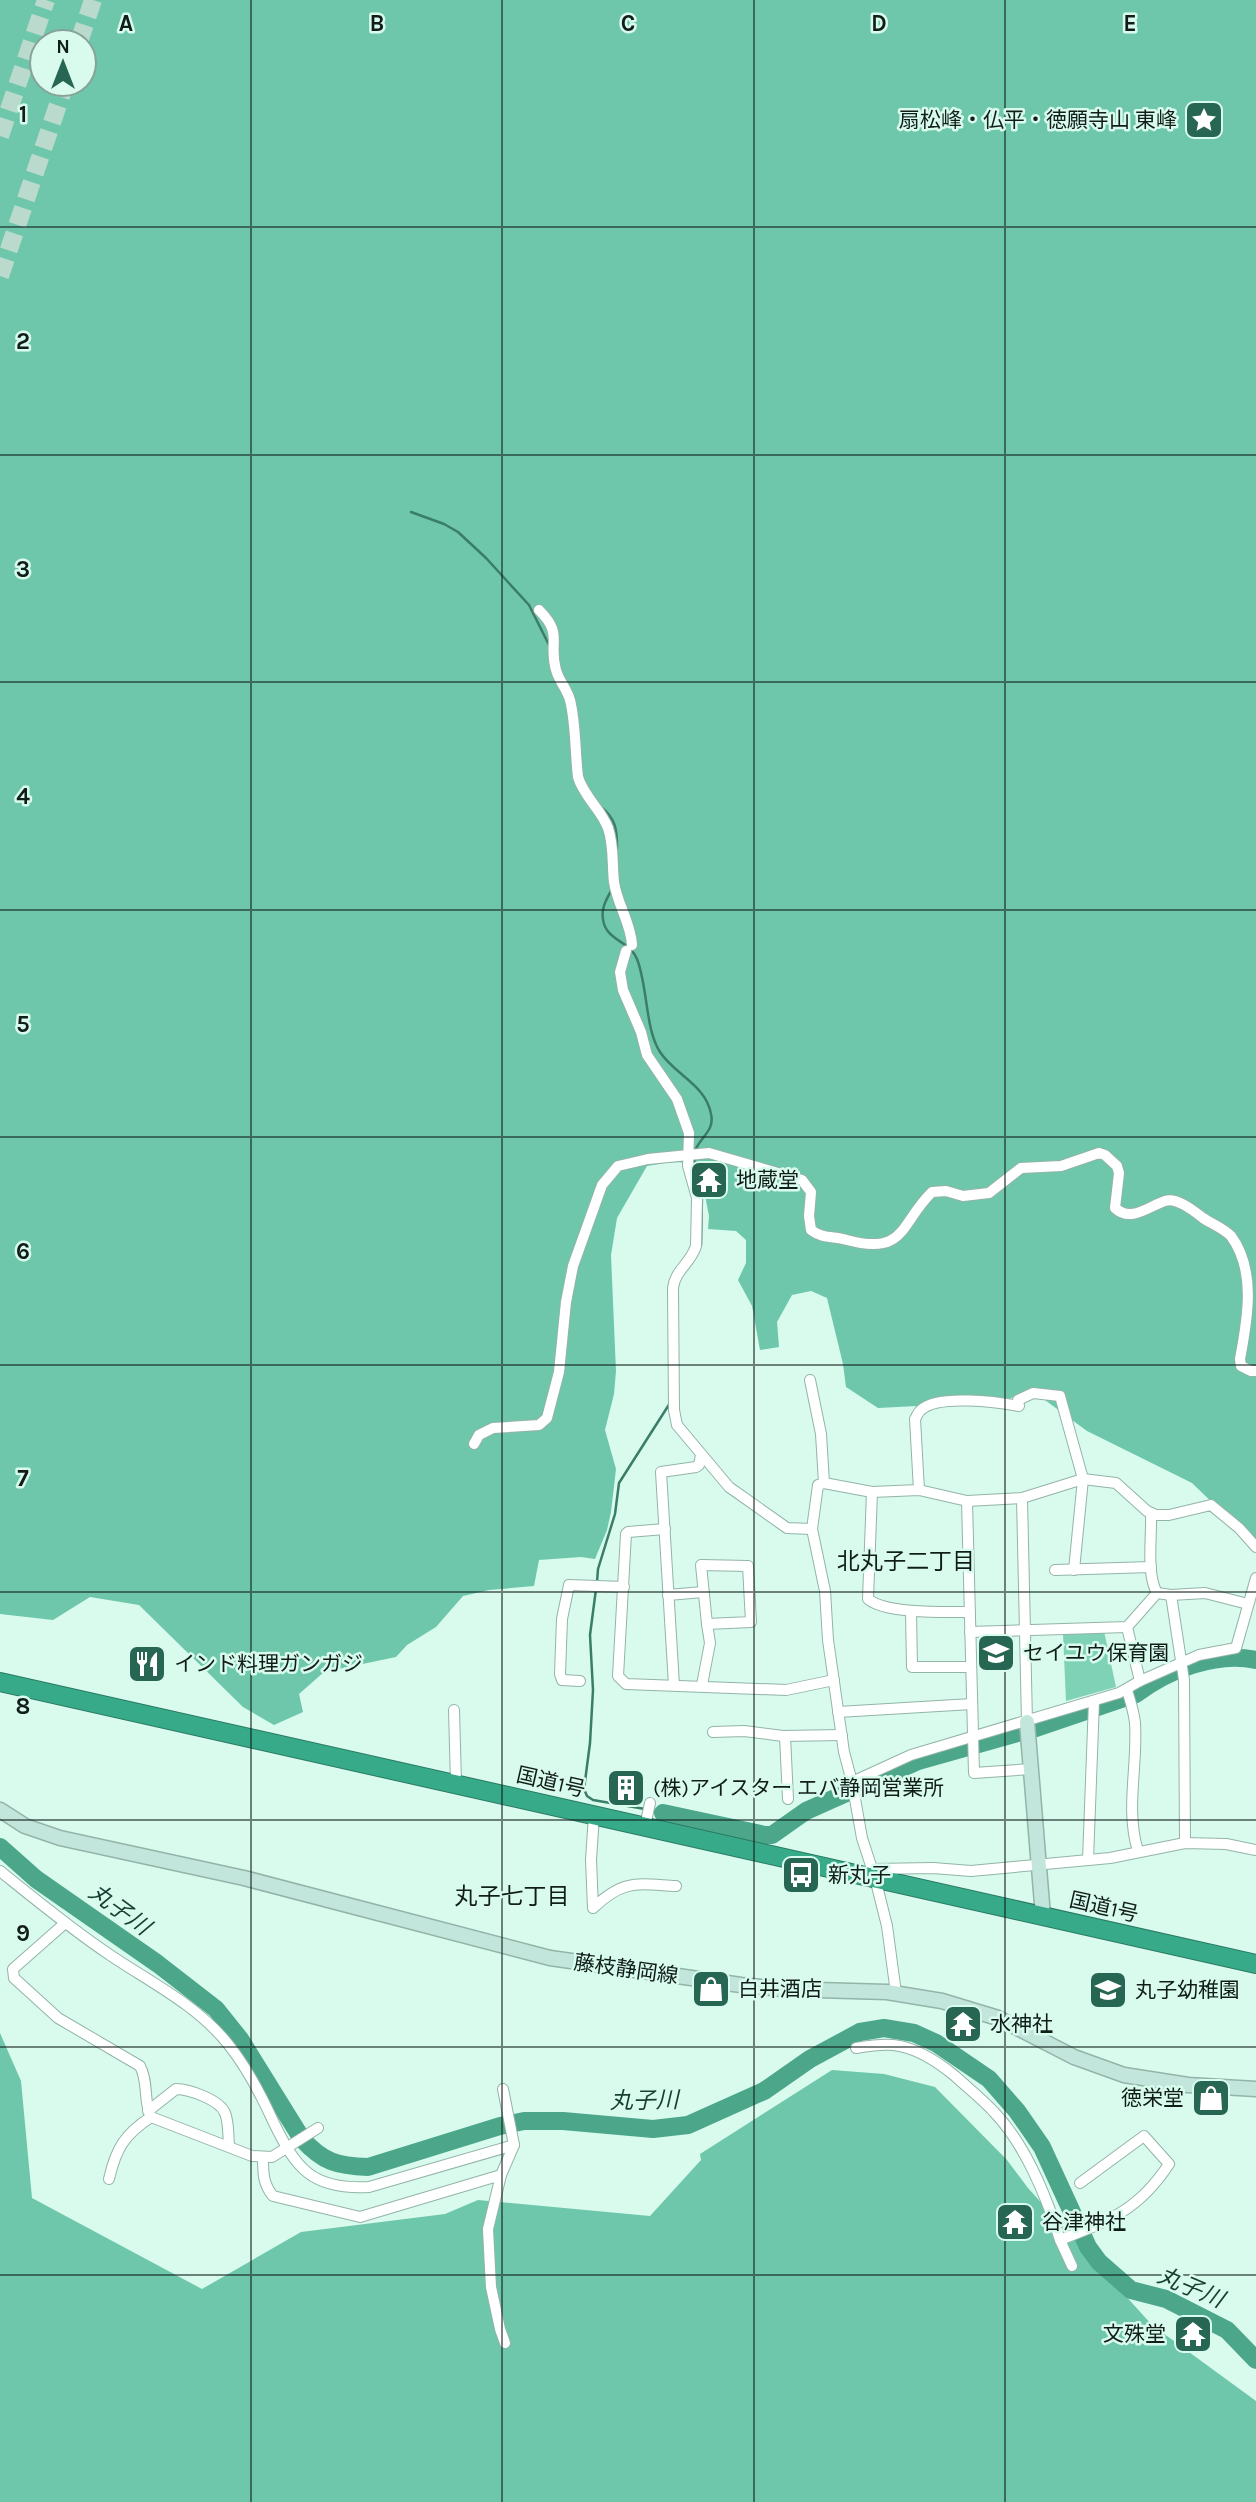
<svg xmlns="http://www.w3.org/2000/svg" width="1256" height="2502" font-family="Karla,'Noto Sans JP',sans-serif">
<rect width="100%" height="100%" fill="#d8fbee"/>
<polygon fill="#80d2b7" points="1104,1631 1116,1687 1066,1701 1063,1634"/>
<g fill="#6ec7aa" fill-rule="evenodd">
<path d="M0 0H1256V1545L1192 1483 1087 1431 1030 1389 1009 1399 955 1395 917 1406 878 1408 846 1387 843 1364 827 1298 811 1291 792 1295 777 1322 779 1347 760 1350 752 1306 738 1280 746 1263V1240L736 1231 708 1229 709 1216 700 1169C682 1158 667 1163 647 1166L617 1218 611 1255 616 1371 614 1394 605 1430 616 1469 611 1512 607 1530 595 1559 581 1557 539 1560 534 1586 489 1590 463 1596 436 1627 407 1645 396 1657 324 1672 299 1694 303 1712 274 1725 243 1707 139 1605 90 1597 53 1620 0 1614ZM42 42H84V84H42Z"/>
<polygon points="0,2033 21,2081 32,2198 202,2289 301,2232 445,2214 478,2200 650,2216 701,2160 700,2154 832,2070 884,2074 935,2087 1007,2160 1028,2188 1152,2325 1256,2401 1256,2502 0,2502"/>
</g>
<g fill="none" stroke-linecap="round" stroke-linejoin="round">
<g stroke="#3a7d68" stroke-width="2.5">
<polyline points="411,512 444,524 458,532 486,558 529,605 550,647"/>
<path d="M600 806C616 819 617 829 617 848"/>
<path d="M612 889C607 899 601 907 603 919 605 940 630 941 637 959 648 987 645 1029 660 1052 675 1075 706 1085 711 1114 715 1131 700 1137 695 1151"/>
<polyline points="694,1158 702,1195 701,1245"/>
<polyline points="597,1582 598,1569 615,1514 619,1483 670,1403"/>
<polyline points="596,1589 590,1635 593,1690 590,1743 584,1789 587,1796 593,1800 645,1809"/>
<polyline points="652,1811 663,1813"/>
</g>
<g stroke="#4ca68a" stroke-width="18">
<path d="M1036 1728 1136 1694C1167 1670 1217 1651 1256 1660"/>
<polyline points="663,1813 765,1835 772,1835 806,1811 918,1761 1021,1732"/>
<path d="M0 1847 36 1879 158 1964 216 2009 240 2039 302 2139C323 2162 337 2166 368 2167L500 2126 524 2121H563L653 2129 688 2125 764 2091 810 2059 860 2032 884 2028 914 2033 936 2043 989 2079 1017 2111 1042 2147 1088 2247 1099 2262 1131 2290 1166 2299 1227 2330 1256 2360"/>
</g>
<g stroke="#badace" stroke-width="18" stroke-dasharray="18 9" stroke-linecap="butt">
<polyline points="79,42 93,0"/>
<polyline points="0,136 46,0"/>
<polyline points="0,276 65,84"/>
</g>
<defs>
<g id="street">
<path d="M539 610C564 635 548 642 556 670 559 681 567 689 570 700 576 724 575 752 578 777 584 797 601 809 608 828 614 845 612 865 614 882 617 904 631 923 632 945"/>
<path d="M626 951 620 972 623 990 641 1032 647 1055 677 1099 689 1133 688 1166 697 1198 696 1246C691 1263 675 1270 673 1288L674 1410 677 1425 729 1487 787 1528 812 1529"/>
<polyline points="810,1380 821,1434 824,1483"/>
<path d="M474 1444 479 1435 493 1428 539 1425 547 1418 559 1372 566 1302 573 1266 602 1185 618 1166 648 1159 709 1153 802 1180 811 1192 809 1216 811 1230C823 1239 834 1236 847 1240 906 1256 900 1223 932 1192L946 1191 963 1196 989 1193 1021 1168 1061 1166 1099 1153 1105 1155 1117 1166 1119 1173 1115 1208C1131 1223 1149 1206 1165 1201 1177 1197 1194 1211 1203 1218 1212 1224 1223 1228 1231 1236 1256 1270 1248 1317 1240 1359L1241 1366 1251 1371H1256"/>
<path d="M919 1490 915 1419C917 1416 918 1412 921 1410 937 1394 998 1402 1019 1406L1018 1400 1033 1393 1060 1396 1083 1479 1074 1570"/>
<path d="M872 1492 868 1599C885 1614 946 1612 970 1612"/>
<polyline points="1022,1498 1027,1722"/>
<polyline points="967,1501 974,1773 1031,1769"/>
<path d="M1151 1513C1152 1535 1146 1574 1157 1593L1171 1595 1205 1593 1248 1604"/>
<polyline points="665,1529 628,1532 626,1534 618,1676 626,1684 786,1690 834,1680"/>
<polygon points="701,1565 748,1566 751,1622 707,1624"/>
<polyline points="1055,1570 1151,1567"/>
<polyline points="668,1595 703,1592"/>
<polyline points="1171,1595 1184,1680 1185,1843"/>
<polyline points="911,1611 912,1667 971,1667"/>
<polyline points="1127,1627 1140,1681"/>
<polyline points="970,1632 1127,1627 1157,1593"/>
<polyline points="580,1681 562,1680 560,1674 562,1619 569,1585 624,1587"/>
<polyline points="674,1685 661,1472 696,1467 699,1465 701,1455"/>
<polyline points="702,1685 710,1643 707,1624"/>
<path d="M1127 1690C1130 1700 1134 1712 1135 1723 1138 1765 1125 1810 1138 1851"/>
<polyline points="454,1710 456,1783"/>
<polyline points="838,1712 972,1704"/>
<polyline points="713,1732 744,1731 783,1736 842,1735"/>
<polyline points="785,1736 788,1799"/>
<polyline points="852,1782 911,1755 1119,1693 1140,1681 1199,1655 1236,1648 1256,1578"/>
<path d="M594 1815 591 1860 593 1908C624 1879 636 1884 676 1886"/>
<polyline points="645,1826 650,1803"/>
<polyline points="1088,1860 1094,1701"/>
<polyline points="872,1869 933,1868 971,1871 1110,1858 1185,1843 1226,1844 1256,1850"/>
<path d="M0 1871C36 1900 71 1929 110 1955 150 1982 197 2005 228 2044 245 2065 262 2097 273 2121 296 2169 312 2190 369 2187L514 2145"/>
<path d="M64 1924 13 1969 14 1978 58 2018 140 2066C149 2083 143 2102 151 2117L252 2156 272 2157 318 2128"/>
<polyline points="896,1993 887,1926 875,1878 862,1838 852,1782 844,1752 828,1640 825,1591 812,1529 818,1485 824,1483 872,1492 919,1490 967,1501 1022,1498 1083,1479 1116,1483 1147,1511 1156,1515 1169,1515 1211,1505 1239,1528 1256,1547"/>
<path d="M856 2048C868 2046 881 2044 893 2045 916 2047 938 2062 955 2076 968 2088 982 2099 994 2112 1025 2144 1047 2198 1060 2240"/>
<polyline points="503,2089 514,2145 501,2175 488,2229 491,2287 500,2329 505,2343"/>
<path d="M148 2111 176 2089C189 2089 220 2100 225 2113 229 2122 228 2136 229 2146"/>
<path d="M263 2157C263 2173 263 2184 273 2196L360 2217 501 2175"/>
<path d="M109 2179C116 2148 125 2134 151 2117"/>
<path d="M1072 2266 1060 2240C1109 2221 1139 2210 1169 2164L1144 2136 1080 2183"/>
</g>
<g id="secondary">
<polyline points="1027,1722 1043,1916"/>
<polyline points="0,1810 25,1826 60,1838 244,1878 550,1958 741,1985 782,1989 887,1992 942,2001 998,2018 1074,2057 1124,2075 1188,2085 1256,2089"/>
</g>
<polyline id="highway" points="0,1682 1256,1964"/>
</defs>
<use href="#street" stroke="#93b4a8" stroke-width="12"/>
<use href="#secondary" stroke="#93b4a8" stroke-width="17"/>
<use href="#highway" stroke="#2a7962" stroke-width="20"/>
<use href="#street" stroke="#fff" stroke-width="10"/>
<use href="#secondary" stroke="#c3e6dc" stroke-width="14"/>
<use href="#highway" stroke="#37aa8a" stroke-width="18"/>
</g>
<path fill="none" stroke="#111d19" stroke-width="2" stroke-opacity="0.55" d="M251 0V2502M502 0V2502M754 0V2502M1005 0V2502M0 227H1256M0 455H1256M0 682H1256M0 910H1256M0 1137H1256M0 1365H1256M0 1592H1256M0 1820H1256M0 2047H1256M0 2275H1256"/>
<defs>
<symbol id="sight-square" viewBox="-11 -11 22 22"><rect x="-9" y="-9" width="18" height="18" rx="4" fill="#276653" stroke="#d8fbee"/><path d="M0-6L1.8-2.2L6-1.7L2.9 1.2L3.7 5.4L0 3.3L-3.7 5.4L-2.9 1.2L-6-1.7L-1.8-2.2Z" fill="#fff"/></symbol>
<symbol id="temple-square" viewBox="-11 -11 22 22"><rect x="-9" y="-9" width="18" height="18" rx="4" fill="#276653" stroke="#d8fbee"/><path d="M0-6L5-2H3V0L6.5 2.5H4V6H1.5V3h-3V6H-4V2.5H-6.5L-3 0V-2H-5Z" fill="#fff"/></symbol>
<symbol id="school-square" viewBox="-11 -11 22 22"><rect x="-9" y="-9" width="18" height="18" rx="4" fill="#276653" stroke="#d8fbee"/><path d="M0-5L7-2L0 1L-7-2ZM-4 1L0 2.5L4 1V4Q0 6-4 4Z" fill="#fff"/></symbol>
<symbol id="restaurant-square" viewBox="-11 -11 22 22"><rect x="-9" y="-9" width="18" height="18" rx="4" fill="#276653" stroke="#d8fbee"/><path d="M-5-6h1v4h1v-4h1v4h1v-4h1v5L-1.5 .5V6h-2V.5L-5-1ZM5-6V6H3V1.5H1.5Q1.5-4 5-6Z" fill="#fff"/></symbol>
<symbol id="building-square" viewBox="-11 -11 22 22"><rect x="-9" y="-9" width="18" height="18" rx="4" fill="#276653" stroke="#d8fbee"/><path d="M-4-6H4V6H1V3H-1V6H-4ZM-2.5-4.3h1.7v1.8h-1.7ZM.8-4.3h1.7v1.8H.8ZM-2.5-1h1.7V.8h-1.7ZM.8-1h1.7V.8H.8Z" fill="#fff"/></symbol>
<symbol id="bus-square" viewBox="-11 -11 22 22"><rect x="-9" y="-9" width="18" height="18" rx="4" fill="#276653" stroke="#d8fbee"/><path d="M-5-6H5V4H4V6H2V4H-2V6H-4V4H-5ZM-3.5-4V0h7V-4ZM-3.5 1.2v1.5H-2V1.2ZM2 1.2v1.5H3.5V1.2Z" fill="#fff"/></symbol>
<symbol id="shop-square" viewBox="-11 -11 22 22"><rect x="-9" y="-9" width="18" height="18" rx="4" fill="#276653" stroke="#d8fbee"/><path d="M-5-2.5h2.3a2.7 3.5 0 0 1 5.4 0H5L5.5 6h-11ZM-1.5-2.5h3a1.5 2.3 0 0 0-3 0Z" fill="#fff"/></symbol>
</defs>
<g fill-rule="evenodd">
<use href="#sight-square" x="1182" y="98" width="44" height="44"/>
<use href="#temple-square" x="687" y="1158" width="44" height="44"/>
<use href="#school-square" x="974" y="1631" width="44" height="44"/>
<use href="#restaurant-square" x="125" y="1642" width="44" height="44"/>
<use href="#building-square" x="604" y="1766" width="44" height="44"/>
<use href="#bus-square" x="779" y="1853" width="44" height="44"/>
<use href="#shop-square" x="689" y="1967" width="44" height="44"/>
<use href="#school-square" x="1086" y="1968" width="44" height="44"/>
<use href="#temple-square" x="941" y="2002" width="44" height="44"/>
<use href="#shop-square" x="1189" y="2076" width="44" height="44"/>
<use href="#temple-square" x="993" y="2200" width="44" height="44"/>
<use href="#temple-square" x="1171" y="2312" width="44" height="44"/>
</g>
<g text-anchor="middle" stroke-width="5" stroke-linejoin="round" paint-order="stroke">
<g font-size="21" fill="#111d19" stroke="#d8fbee" text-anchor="start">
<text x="1177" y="127" text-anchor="end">扇松峰・仏平・徳願寺山 東峰</text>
<text x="736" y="1187">地蔵堂</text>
<text x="1023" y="1660">セイユウ保育園</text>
<text x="174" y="1671">インド料理ガンガジ</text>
<text x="653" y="1795">(株)アイスター エバ静岡営業所</text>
<text x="828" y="1882">新丸子</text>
<text x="738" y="1996">白井酒店</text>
<text x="1135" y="1997">丸子幼稚園</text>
<text x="990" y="2031">水神社</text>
<text x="1184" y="2105" text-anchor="end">徳栄堂</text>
<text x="1042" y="2229">谷津神社</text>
<text x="1166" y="2341" text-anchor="end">文殊堂</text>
</g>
<g font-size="21" fill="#111d19" stroke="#d8fbee">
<text transform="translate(551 1782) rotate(13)" y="7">国道1号</text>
<text transform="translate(1104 1907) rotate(13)" y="7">国道1号</text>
<text transform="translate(626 1969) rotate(8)" y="7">藤枝静岡線</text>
</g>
<g font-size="23" fill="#111d19" stroke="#d8fbee">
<text x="906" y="1569">北丸子二丁目</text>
<text x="512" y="1904">丸子七丁目</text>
</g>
<g font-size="23" font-style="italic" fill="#163f32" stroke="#d8fbee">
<text transform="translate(120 1909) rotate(36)" y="8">丸子川</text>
<text transform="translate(644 2100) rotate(-1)" y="8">丸子川</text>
<text transform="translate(1191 2287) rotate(23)" y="8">丸子川</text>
</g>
</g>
<g font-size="23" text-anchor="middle" font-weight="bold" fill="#111d19" stroke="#d8fbee" stroke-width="5" stroke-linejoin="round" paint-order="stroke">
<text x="126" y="31">A</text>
<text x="377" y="31">B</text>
<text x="628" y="31">C</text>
<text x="879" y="31">D</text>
<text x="1130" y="31">E</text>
<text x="23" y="122">1</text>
<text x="23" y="349">2</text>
<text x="23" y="577">3</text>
<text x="23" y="804">4</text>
<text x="23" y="1032">5</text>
<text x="23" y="1259">6</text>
<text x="23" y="1486">7</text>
<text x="23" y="1714">8</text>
<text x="23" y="1941">9</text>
</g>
<g transform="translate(63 63)"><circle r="33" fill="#d8fbee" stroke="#88a299" stroke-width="2"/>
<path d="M0-5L12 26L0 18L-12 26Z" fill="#276653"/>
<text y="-10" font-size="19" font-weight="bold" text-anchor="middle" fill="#111d19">N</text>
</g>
</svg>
